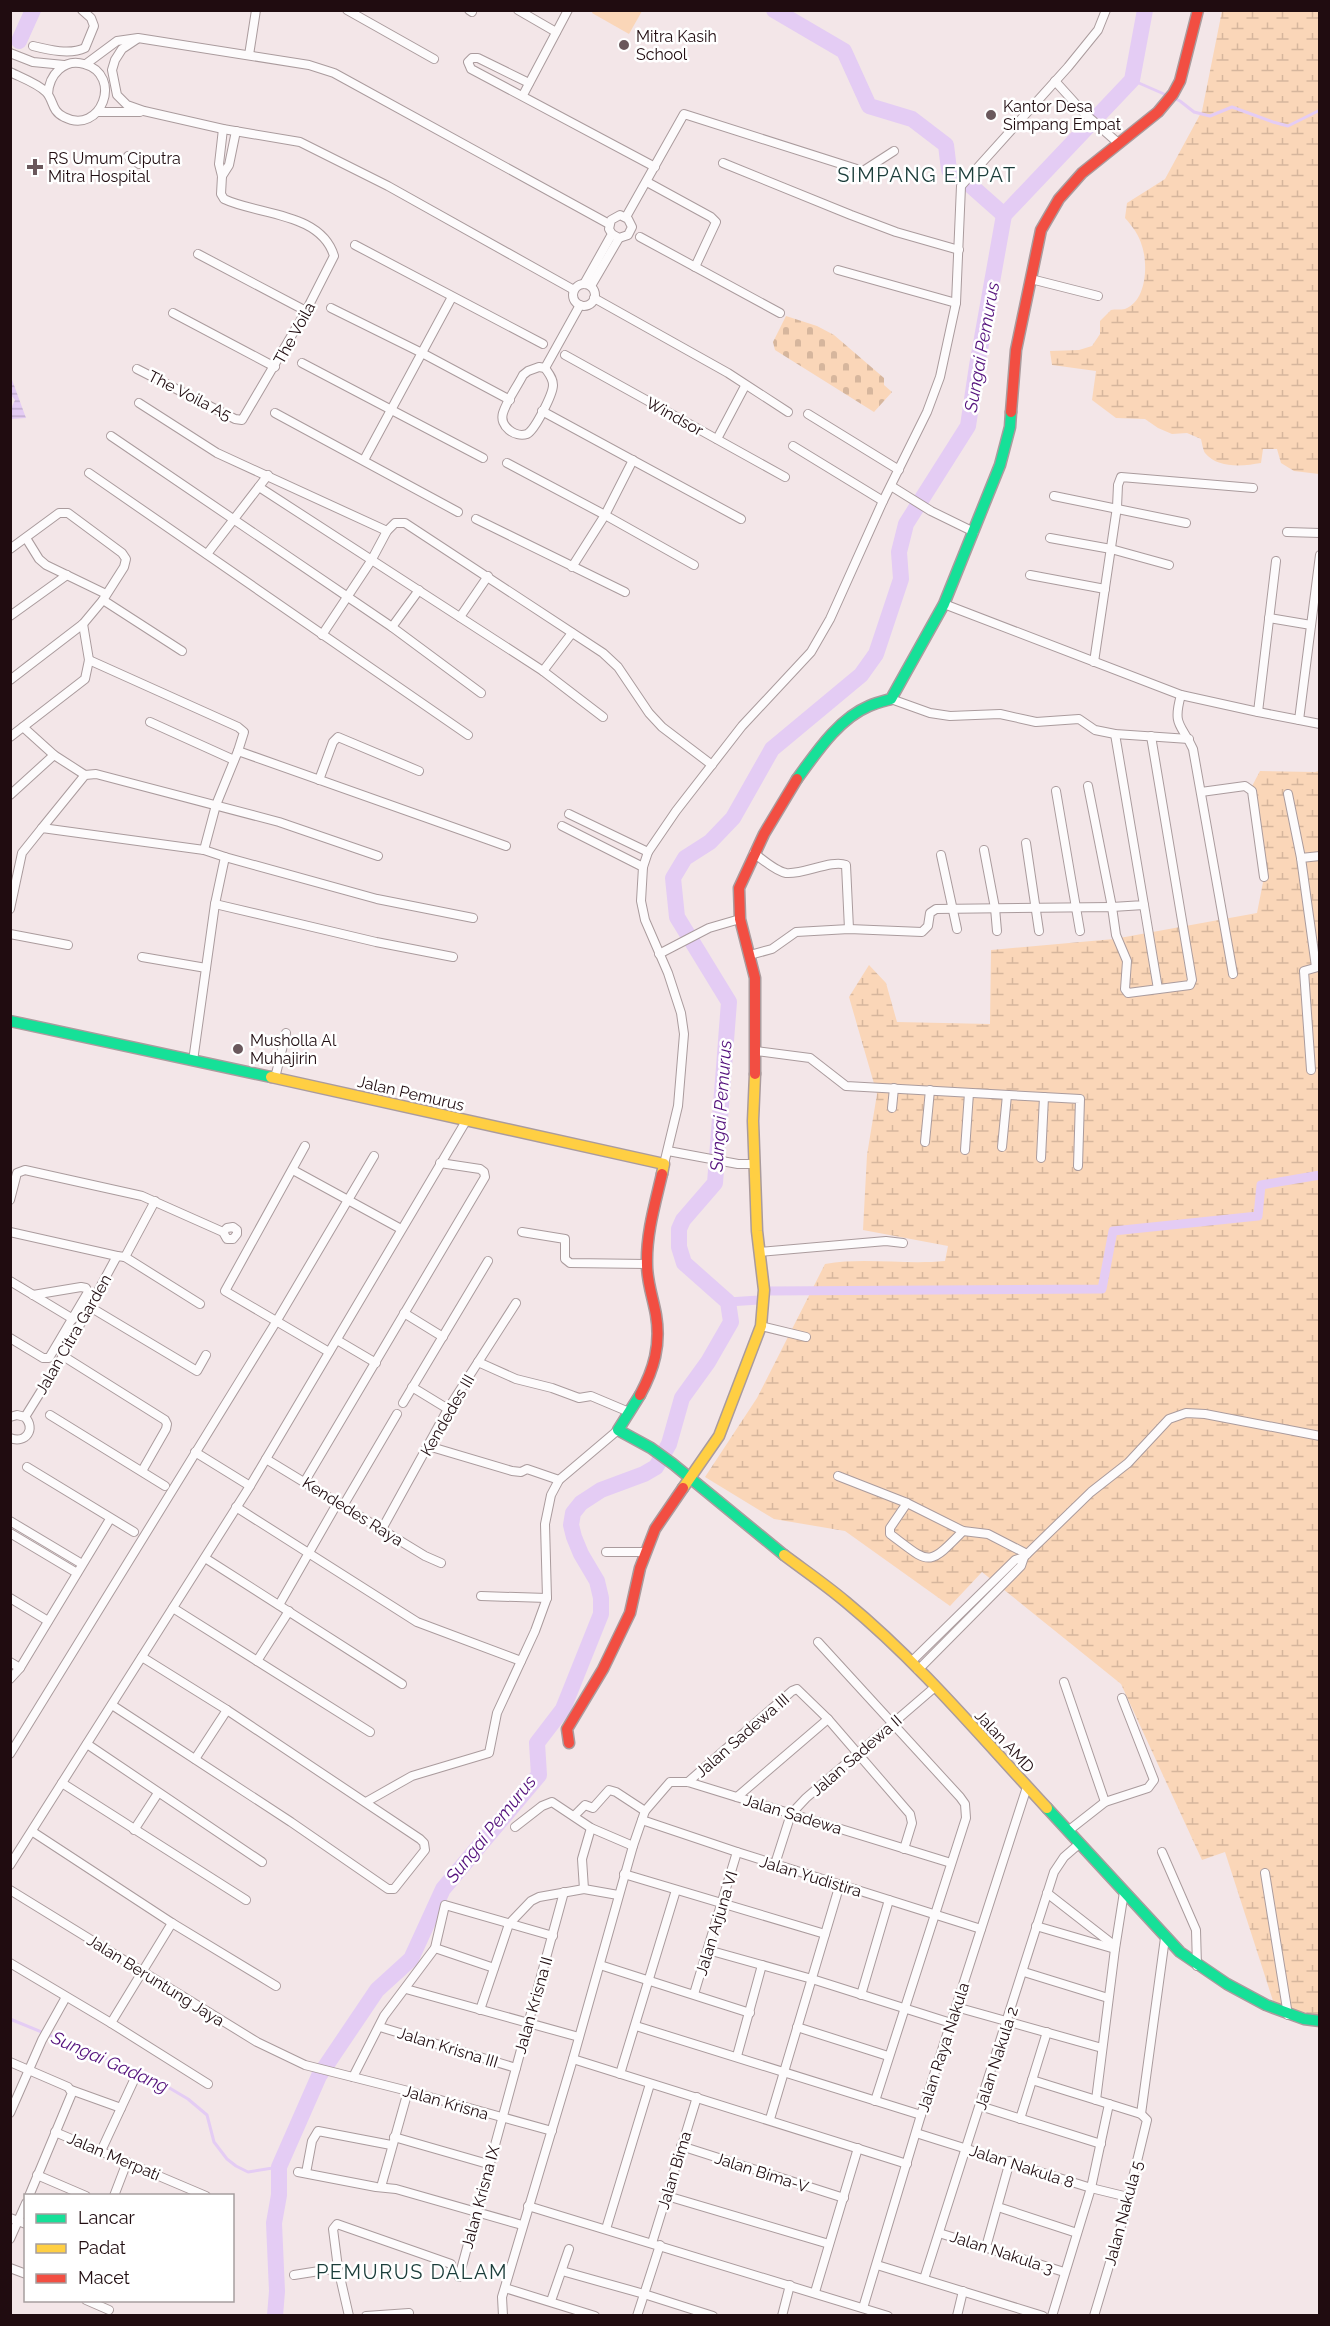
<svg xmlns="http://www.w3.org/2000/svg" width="1330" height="2326" font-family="Raleway,sans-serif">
<defs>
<pattern id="wetland-marsh" width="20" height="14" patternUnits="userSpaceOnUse" patternTransform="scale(1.5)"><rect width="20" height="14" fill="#fad6b8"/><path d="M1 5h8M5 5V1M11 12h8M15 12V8" fill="none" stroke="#d6b69d"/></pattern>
<pattern id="cemetery-stones" width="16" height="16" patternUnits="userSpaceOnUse" patternTransform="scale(1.5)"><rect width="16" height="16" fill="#fad6b8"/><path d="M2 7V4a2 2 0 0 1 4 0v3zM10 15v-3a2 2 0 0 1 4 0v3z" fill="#d6b69d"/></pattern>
<pattern id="water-rules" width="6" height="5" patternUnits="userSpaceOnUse" patternTransform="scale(1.5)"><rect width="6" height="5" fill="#e4ccf4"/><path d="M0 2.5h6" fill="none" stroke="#c3aed0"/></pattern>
</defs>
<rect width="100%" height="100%" fill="#f3e6e8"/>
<g fill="url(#wetland-marsh)">
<path d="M1222 11H1319V474L1294 471 1281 463 1277 449H1263L1261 463C1244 466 1218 469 1205 453 1203 450 1202 443 1201 439L1187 433 1172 434 1158 428 1145 419 1116 418 1092 400 1096 371 1052 365 1050 351 1079 350 1092 346 1100 334V321L1111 310C1115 309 1121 310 1125 309 1147 301 1148 264 1142 246 1139 235 1133 227 1125 218L1127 203 1165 179 1202 111Z"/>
<path d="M1260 771 1315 772 1319 771V2016L1303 2018 1274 2004 1225 1852 1202 1860 1121 1684 982 1572 950 1606 845 1531 774 1519 705 1477 757 1398 825 1264C864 1257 905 1265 945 1261L948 1246 863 1230 867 1155 877 1094 849 997 869 965 886 983 897 1022 990 1024 991 950 1114 939 1257 913 1265 872 1250 790Z"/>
</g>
<polygon fill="url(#cemetery-stones)" points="786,316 817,326 834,335 884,378 884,385 892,392 874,412 775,350 773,342"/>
<polygon fill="#fad6b8" points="593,11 642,10 642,11 629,34 592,13"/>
<polygon fill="url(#water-rules)" points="10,377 11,377 26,418 11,419 11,409 15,400 11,395"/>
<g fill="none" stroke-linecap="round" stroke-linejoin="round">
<g stroke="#e4ccf4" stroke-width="3">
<polyline points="1132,80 1180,101 1194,112 1210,116 1232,107 1273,122 1288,126 1320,110"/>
<polyline points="10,2019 151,2077 188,2099 207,2115 214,2142 227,2159 236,2166 248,2172 279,2167"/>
</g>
<polyline stroke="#e4ccf4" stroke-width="9" points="728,1302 759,1300 767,1291 1102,1289 1113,1231 1258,1216 1261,1185 1320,1175"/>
<g stroke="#e4ccf4" stroke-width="16">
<polyline points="774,10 844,51 869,106 912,119 946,145 949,170 969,184 1004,215"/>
<polyline points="19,41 33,10"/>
<polyline points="275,2316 277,2291 274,2223 279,2195 279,2167 319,2076 377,1990 411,1959 443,1889 539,1775 537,1743 563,1709 601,1614 601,1598 597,1581 581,1554 574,1537 571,1525 573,1513 581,1503 601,1490 644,1474 656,1467 669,1444 682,1398 708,1362 731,1322 728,1302 684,1263 679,1247 679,1229 683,1220 715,1183 729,1002 677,917 673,878 685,858 710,842 733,818 772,749 861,675 876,654 901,579 899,552 906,524 968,426 977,366 1004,215 1132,80 1145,10"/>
</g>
<defs>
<g id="street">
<polyline points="347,10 434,59"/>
<polyline points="469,10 472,12"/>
<polyline points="518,10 556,32"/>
<polyline points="137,39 122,49 115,60 112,70 117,95 127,105 144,111 223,129 300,142 388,186 574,290"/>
<path d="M33 46C49 50 70 55 85 48L94 26 91 18 82 10"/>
<polyline points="10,53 33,62 64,65"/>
<polyline points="249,55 256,10"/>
<polyline points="86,64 117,41 138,38 309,65 334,73 609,224"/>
<path d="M10 72C22 78 37 83 46 92 54 100 51 111 64 117 101 136 124 75 84 64 64 58 49 75 48 94"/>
<polyline points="1055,81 1084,113 1117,142"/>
<polyline points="529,83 478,58 472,58 468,62 471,69 655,167"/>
<polyline points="523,95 568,10"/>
<polyline points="98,112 140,112"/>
<polyline points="128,156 139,164"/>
<polyline points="723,163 851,215 896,232 959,250"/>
<polyline points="222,176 229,165 236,131"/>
<polyline points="647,182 711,217 716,222 695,267"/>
<polyline points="626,217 684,114 863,171 894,151"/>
<polyline points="640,237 780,313"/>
<polyline points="355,245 543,344"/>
<polyline points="198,254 306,311"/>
<polyline points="838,270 956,303"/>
<polyline points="1031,279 1098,296"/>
<polyline points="584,284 612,234 609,229 611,220 620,215 628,219 632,227 628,235 619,238 612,234"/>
<circle cx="584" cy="295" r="11"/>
<polyline points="591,286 619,238"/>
<polyline points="594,298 728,373 788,412"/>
<polyline points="331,308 422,353 510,400"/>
<polyline points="173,313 275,367"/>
<polyline points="565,355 785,477"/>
<polyline points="302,363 483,458"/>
<path d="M539 367 545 368C549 374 553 378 553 385 553 394 535 430 527 434 515 438 499 426 503 413 507 400 517 387 523 375L528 371Z"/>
<polyline points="545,368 580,305"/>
<path d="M137 369 235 419 242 420 306 311 334 256C321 212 257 215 224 199L221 194 222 176 219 164 223 129"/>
<polyline points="139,403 217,453 387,531"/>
<polyline points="542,411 741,519"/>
<polyline points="275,413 458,512"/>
<polyline points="808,414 899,470"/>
<polyline points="111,436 392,627 481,693"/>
<polyline points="717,439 745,386"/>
<polyline points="793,446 883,501"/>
<polyline points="364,460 452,297"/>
<polyline points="507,463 605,515 694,565"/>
<polyline points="89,473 468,735"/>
<polyline points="891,486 931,511 974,532"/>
<polyline points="259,487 543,671 572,633"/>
<polyline points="1054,496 1186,523"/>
<polyline points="476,519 625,592"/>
<polyline points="1287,532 1320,533"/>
<polyline points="26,538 39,559 46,565 106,594"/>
<polyline points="1050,538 1111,549 1169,565"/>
<polyline points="10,549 59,513 68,513 122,553 126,559 124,567 103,600"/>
<polyline points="207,554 268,475"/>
<polyline points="572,567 605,515 633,460"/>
<polyline points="1030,575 1105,589"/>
<polyline points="944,604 1181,695 1258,712 1320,724"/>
<polyline points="10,616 67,575"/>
<polyline points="460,617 488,576"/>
<polyline points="1269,618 1311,625"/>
<polyline points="392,627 419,590"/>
<polyline points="322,635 371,561 387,531 395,523 405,523 603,653 618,667 649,713 662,727 712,765"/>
<polyline points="89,660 238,727 244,732 238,751"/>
<polyline points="1094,662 1117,507 1118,485 1121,477 1253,488"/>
<polyline points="543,671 603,717"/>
<polyline points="10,680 83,624 103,600 182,651"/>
<path d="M1181 695C1172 727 1182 724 1193 749L1233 974"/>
<polyline points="891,699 930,713 950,716 1000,714 1036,722 1079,719 1095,730 1115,734 1189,739"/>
<polyline points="1258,712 1276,561"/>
<polyline points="1299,720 1320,555"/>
<polyline points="150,722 234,760"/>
<polyline points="23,727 54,755 85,775"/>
<polyline points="10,737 85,679 89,660 83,624"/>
<polyline points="319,780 333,742 338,737 419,771"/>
<polyline points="1088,786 1112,907 1144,905 1115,734"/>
<polyline points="1056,791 1080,931"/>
<polyline points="1201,792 1245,786 1252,791 1264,877"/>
<polyline points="1288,794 1301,858 1316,967"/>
<polyline points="10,795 54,755"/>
<polyline points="569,814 648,852"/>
<polyline points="562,826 643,867"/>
<polyline points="42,828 85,775 96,774 279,822 378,856"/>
<polyline points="1026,843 1039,931"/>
<polyline points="204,850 216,805 238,751 506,846"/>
<polyline points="984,850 995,908 997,931"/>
<path d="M754 853C762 859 775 871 786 873 803 875 832 859 846 865L849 929"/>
<polyline points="941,855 957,929"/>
<polyline points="1301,858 1320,856"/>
<polyline points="215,904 376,942 453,957"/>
<polyline points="1144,905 1158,989"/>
<polyline points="10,909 22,853 42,828 204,850 225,857"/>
<polyline points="10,934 68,945"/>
<polyline points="659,954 709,928 740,919"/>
<polyline points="750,955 772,949 796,932 849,929 922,932 928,926 930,913 936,909 1112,907 1116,935 1127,961 1125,989 1128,993 1190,985 1192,980 1151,736"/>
<polyline points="142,957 206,968"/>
<polyline points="756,1051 810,1058 846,1086 1080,1099 1078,1166"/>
<polyline points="193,1061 215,904 225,857 377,899 473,918"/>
<polyline points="1311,1070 1304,971 1318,967"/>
<polyline points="275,1078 286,1033"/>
<polyline points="892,1108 894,1088"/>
<polyline points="925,1142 930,1090"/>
<polyline points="305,1146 225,1291 329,1352"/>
<polyline points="1002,1147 1007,1095"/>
<polyline points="965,1150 969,1093"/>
<polyline points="668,1151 738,1164 754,1164"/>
<polyline points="1041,1158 1044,1097"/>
<polyline points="664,1164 678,1106 684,1034 681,1013 668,973 645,920 641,901 643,867 648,852 676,811 742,726 811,652 830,619 883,501 927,412 940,377 956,303 961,186 1068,67 1098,30 1106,10"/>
<polyline points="293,1170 401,1229"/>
<polyline points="10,1200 17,1173 25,1170 142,1196 223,1232 227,1239 233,1239 237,1234 237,1230 233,1227 227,1228 223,1232"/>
<polyline points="10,1232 117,1256"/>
<polyline points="522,1232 565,1239 565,1259 570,1263 647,1264"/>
<polyline points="760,1252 886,1241 903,1243"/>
<polyline points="125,1257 200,1304"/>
<polyline points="125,1257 155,1201"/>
<polyline points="10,1281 73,1319"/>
<polyline points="90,1307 197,1371 206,1355"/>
<polyline points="404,1313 443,1337"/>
<polyline points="761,1326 806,1337"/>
<polyline points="10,1338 43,1358 49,1358 88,1292 86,1288 81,1287 33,1295"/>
<polyline points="337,1340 376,1363"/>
<polyline points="63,1356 165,1420 167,1424 166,1429 142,1471"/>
<polyline points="478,1362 516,1379 552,1388 579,1398 591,1396 629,1412"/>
<polyline points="412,1387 448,1409"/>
<polyline points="403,1403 488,1261"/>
<polyline points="50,1415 165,1486"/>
<path d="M10 1417 17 1415 25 1417C36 1429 26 1444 10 1438"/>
<polyline points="25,1417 63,1356 117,1256 125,1257"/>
<polyline points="428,1446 512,1471 521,1472 527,1469 559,1480"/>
<polyline points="195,1452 250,1486"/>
<polyline points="266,1459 425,1556 441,1563"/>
<polyline points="27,1467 134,1532"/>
<polyline points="838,1476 907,1503 963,1531 988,1534 1027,1554"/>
<polyline points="305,1481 485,1177 484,1172 480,1169 440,1163"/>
<path d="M907 1503 890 1528V1534C930 1564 927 1568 963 1531"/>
<polyline points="343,1506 397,1414"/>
<polyline points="236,1507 417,1622 521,1661"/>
<polyline points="10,1521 82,1564"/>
<polyline points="382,1529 448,1409 516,1303"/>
<polyline points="10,1533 77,1573"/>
<polyline points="606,1552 645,1552"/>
<polyline points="205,1558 402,1684"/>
<polyline points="481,1596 547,1598"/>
<polyline points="10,1598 48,1621"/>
<polyline points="279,1605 338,1502"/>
<polyline points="173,1608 370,1732"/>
<polyline points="818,1642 960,1797 965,1804 966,1818 875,2101"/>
<polyline points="257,1661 289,1611"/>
<polyline points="10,1662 20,1668 110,1519"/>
<polyline points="911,1662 1015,1560 1024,1557 1091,1492 1128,1463 1169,1419 1186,1413 1205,1414 1320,1436"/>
<polyline points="918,1670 1021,1566 1024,1557"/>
<polyline points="10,1679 20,1668"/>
<polyline points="1064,1682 1105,1802"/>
<polyline points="112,1705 291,1822 388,1889 394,1889 425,1850 424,1843 420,1839 227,1710 142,1657"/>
<polyline points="87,1744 262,1862"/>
<polyline points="10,1754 276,1322 374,1156"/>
<polyline points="195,1759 227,1710"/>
<polyline points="688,1782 792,1691 797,1689 828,1719 910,1814 912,1823 904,1849"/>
<polyline points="62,1783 246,1900"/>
<polyline points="737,1797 828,1719"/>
<polyline points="366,1802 412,1776 489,1753 497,1713 535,1631 547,1598 545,1524 551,1495 559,1480 618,1430"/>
<polyline points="574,1816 585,1805 593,1808 609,1790 616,1792 645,1811"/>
<polyline points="642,1820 737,1852 981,1929"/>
<polyline points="515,1827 542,1806 552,1802 591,1828 633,1846"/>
<polyline points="134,1830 158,1793"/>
<polyline points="1068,1831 1105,1802 1148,1788 1154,1780 1122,1698"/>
<polyline points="33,1832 172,1923 276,1986"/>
<polyline points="1162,1852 1196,1930 1197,1966"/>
<polyline points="775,1864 791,1814 806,1798 935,1687"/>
<polyline points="10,1865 250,1486 466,1121"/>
<polyline points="1265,1873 1288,2015"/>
<polyline points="624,1874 825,1934"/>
<polyline points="584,1889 582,1859 591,1828"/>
<polyline points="10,1890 257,2042 305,2065 408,2091 552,2131"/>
<polyline points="1047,1893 1115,1946"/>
<polyline points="1036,1926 1115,1949"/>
<polyline points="435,1948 494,1968"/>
<polyline points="708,1950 812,1979 951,2023"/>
<polyline points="10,1963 111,2023 208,2084"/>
<polyline points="600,1965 750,2013"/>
<polyline points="1024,1972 1108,1998"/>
<polyline points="406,1989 579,2037"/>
<polyline points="694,1994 737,1852"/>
<polyline points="861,1995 889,1900"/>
<polyline points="956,2007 1102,2048"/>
<polyline points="480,2010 509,1924 531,1901 539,1897 584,1889 618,1895"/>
<polyline points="111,2023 172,1923"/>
<polyline points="636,2026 921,2115"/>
<polyline points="380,2027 516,2068"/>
<polyline points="797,2027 888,2056"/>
<polyline points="737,2056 762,1965"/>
<polyline points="573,2059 907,2164"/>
<polyline points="10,2062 68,2087 72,2093 29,2196"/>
<polyline points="620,2074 676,1890"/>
<polyline points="353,2077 384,2016 435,1948 445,1905 553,1936"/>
<polyline points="1032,2080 1141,2114 1147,2120 1123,2219 1094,2316"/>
<polyline points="71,2090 121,2108"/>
<polyline points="1096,2100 1115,1949 1124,1892"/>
<polyline points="980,2106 1101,2144"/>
<polyline points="10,2113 42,2040 66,1997"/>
<polyline points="1141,2114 1165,1938"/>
<polyline points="770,2119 840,1884"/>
<polyline points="1020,2119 1047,2032"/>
<polyline points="55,2132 206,2196"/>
<polyline points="916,2133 1091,2188 1128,2197"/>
<polyline points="394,2137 488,2164"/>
<polyline points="681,2146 844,2198"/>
<polyline points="101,2151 135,2078"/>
<polyline points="298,2172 376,2187 396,2189 522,2225"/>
<polyline points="306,2173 312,2141 318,2131 391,2145"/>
<polyline points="37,2175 86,2196"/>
<polyline points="381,2187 408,2091"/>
<polyline points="114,2196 127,2162"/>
<polyline points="667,2196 829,2244"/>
<polyline points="528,2206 888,2316"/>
<polyline points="998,2207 1077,2233"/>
<polyline points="10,2218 26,2224"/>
<polyline points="606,2229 650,2084"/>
<polyline points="939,2233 1064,2272"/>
<polyline points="10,2239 26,2203"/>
<polyline points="652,2243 697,2097"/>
<polyline points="986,2247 1010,2161"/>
<polyline points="877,2265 1043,2316"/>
<polyline points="10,2268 26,2274"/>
<polyline points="562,2271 644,2294 713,2316"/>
<polyline points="294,2275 338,2268"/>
<polyline points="459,2277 564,1892"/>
<polyline points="924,2279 1054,1872 1064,1857 1079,1844"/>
<polyline points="505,2288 595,2316"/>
<polyline points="815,2292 858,2148"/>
<polyline points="86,2300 109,2310"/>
<polyline points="551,2301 569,2249"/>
<polyline points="863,2308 921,2115 1027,1787"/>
<polyline points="349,2316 338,2268 333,2229 337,2224 451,2264"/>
<polyline points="366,2316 409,2313"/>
<polyline points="503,2316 502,2297 573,2059 633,1846 645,1811 670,1782 688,1782 951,1863"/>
<polyline points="637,2316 660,2245"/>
<polyline points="782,2316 790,2285"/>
<polyline points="957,2316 963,2291"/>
<polyline points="1052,2316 1091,2188 1109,2104"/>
</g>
<g id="fast">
<path d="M797 779C816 753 838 719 869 706 876 703 884 701 891 699L944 604 1000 465 1010 427 1011 412"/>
<polyline points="10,1021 271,1077"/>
<polyline points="640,1395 618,1430 651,1448 673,1464 784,1555"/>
<polyline points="1047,1808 1180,1952 1227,1984 1266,2005 1304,2019 1320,2021"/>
</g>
<g id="slow">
<polyline points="271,1077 664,1164 662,1174"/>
<polyline points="683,1488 719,1436 761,1326 764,1290 757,1231 753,1121 755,1074"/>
<path d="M784 1555C804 1570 826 1585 846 1602 920 1663 982 1738 1047 1808"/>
</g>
<g id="jam">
<polyline points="1011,412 1016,350 1041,230 1059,199 1082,173 1158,112 1173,94 1180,81 1198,10"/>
<polyline points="755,1074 755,978 740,919 739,888 764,834 797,779"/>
<path d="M640 1395C654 1369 661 1345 656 1315 653 1298 647 1282 647 1265 646 1234 655 1204 662 1174"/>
<polyline points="569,1743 567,1729 603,1669 630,1613 640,1568 655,1529 683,1488"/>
</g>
</defs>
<use href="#street" stroke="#aa9b9d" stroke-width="10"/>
<use href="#fast" stroke="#aa9b9d" stroke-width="13"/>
<use href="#slow" stroke="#aa9b9d" stroke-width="13"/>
<use href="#jam" stroke="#aa9b9d" stroke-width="13"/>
<use href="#street" stroke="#fdfbfc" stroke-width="8"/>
<use href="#fast" stroke="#16e098" stroke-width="10"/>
<use href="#slow" stroke="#ffcf43" stroke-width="10"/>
<use href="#jam" stroke="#f24e42" stroke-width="10"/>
</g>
<g fill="#6a585c" stroke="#fff" stroke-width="2">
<circle cx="624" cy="45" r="6"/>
<circle cx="991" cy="115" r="6"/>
<path d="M32 158h6v6h6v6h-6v6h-6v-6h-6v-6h6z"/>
<circle cx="238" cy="1049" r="6"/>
</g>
<g text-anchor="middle" stroke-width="5" stroke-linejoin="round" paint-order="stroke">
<g font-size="16" fill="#200c10" stroke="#fff" text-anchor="start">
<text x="636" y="42">Mitra Kasih<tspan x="636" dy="18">School</tspan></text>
<text x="1003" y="112">Kantor Desa<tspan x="1003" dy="18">Simpang Empat</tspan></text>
<text x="48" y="164">RS Umum Ciputra<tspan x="48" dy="18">Mitra Hospital</tspan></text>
<text x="250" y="1046">Musholla Al<tspan x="250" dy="18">Muhajirin</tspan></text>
</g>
<g font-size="16" fill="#200c10" stroke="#fff">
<text transform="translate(294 333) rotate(-61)" y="6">The Voila</text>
<text transform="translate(190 395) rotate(27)" y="6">The Voila A5</text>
<text transform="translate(675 416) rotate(29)" y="6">Windsor</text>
<text transform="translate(411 1093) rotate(13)" y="6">Jalan Pemurus</text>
<text transform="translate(73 1334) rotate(-60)" y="6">Jalan Citra Garden</text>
<text transform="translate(447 1415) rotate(-60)" y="6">Kendedes III</text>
<text transform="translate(353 1511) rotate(32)" y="6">Kendedes Raya</text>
<text transform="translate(742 1735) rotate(-41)" y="6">Jalan Sadewa III</text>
<text transform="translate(1005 1741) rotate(47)" y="6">Jalan AMD</text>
<text transform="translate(856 1755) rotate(-41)" y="6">Jalan Sadewa II</text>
<text transform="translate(793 1814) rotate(17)" y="6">Jalan Sadewa</text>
<text transform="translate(811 1876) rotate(17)" y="6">Jalan Yudistira</text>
<text transform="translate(716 1923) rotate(-73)" y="6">Jalan Arjuna VI</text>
<text transform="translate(156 1980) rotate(32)" y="6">Jalan Beruntung Jaya</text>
<text transform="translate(533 2005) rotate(-74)" y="6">Jalan Krisna II</text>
<text transform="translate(448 2047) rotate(17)" y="6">Jalan Krisna III</text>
<text transform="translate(943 2047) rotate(-72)" y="6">Jalan Raya Nakula</text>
<text transform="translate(996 2058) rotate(-72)" y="6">Jalan Nakula 2</text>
<text transform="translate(446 2102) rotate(16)" y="6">Jalan Krisna</text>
<text transform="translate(114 2156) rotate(23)" y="6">Jalan Merpati</text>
<text transform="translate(1022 2166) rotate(18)" y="6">Jalan Nakula 8</text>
<text transform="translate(674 2170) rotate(-73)" y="6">Jalan Bima</text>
<text transform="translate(762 2172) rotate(18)" y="6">Jalan Bima-V</text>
<text transform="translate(480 2197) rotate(-75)" y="6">Jalan Krisna IX</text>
<text transform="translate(1123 2213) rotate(-75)" y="6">Jalan Nakula 5</text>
<text transform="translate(1002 2252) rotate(18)" y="6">Jalan Nakula 3</text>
</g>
<g font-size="18" font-style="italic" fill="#53107c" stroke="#fff">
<text transform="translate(982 347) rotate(-80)" y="6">Sungai Pemurus</text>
<text transform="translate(721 1106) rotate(-86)" y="6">Sungai Pemurus</text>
<text transform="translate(491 1829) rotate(-51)" y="6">Sungai Pemurus</text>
<text transform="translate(110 2062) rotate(24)" y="6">Sungai Gadang</text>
</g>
<g font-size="20" letter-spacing="1.5" fill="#1b3d3a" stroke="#fff">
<text x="927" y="182">SIMPANG EMPAT</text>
<text x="412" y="2279">PEMURUS DALAM</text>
</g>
</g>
<rect width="1330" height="2326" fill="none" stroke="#200c10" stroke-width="24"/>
<rect x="24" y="2194" width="210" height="108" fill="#ffffff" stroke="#a69e9f" stroke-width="1.5"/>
<rect x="36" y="2214" width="30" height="9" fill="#16e098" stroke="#a69e9f" stroke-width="1.5"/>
<text x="78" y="2224" font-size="18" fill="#200c10">Lancar</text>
<rect x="36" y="2244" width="30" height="9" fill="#ffcf43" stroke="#a69e9f" stroke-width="1.5"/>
<text x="78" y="2254" font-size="18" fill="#200c10">Padat</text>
<rect x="36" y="2274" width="30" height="9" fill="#f24e42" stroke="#a69e9f" stroke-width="1.5"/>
<text x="78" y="2284" font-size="18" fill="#200c10">Macet</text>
</svg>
